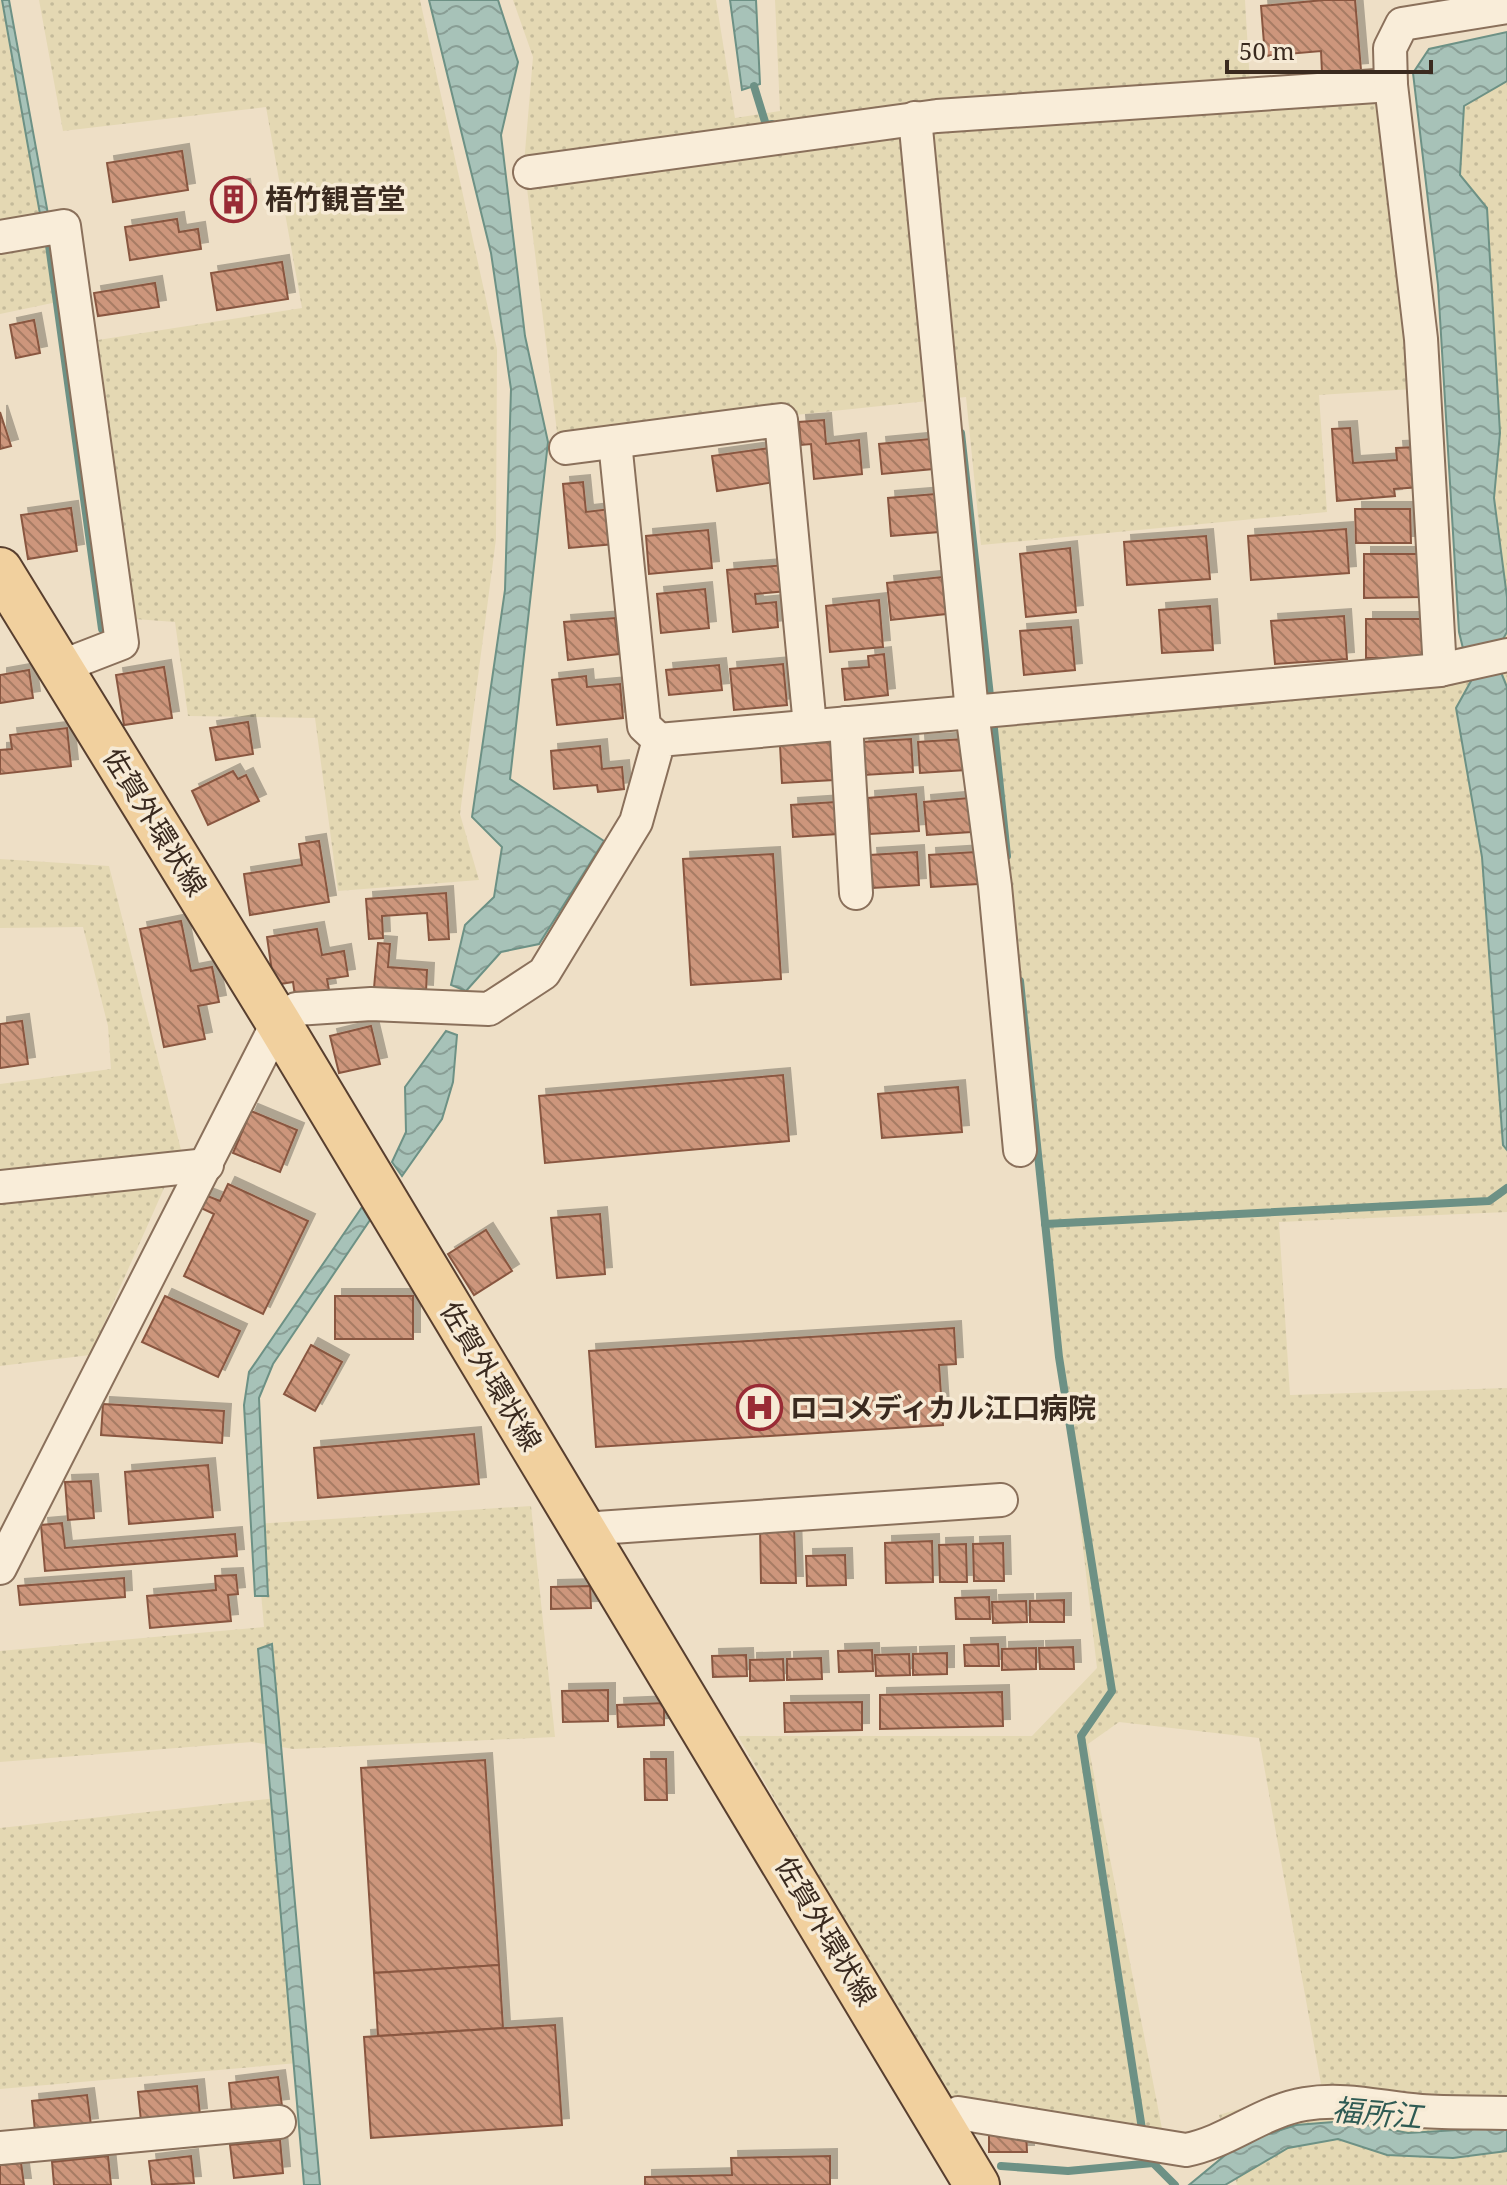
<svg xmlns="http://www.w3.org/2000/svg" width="1507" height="2185" font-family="'Noto Serif','Noto Sans JP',serif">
<defs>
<pattern id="farmland-dots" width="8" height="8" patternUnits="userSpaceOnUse" patternTransform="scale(2)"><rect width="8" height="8" fill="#e4d8b3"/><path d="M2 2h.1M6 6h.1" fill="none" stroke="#c4ba9a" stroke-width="1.8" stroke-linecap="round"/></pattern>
<pattern id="water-waves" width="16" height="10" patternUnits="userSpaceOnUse" patternTransform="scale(2)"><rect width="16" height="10" fill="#a7c2b8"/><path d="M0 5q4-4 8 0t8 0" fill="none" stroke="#899e95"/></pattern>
<pattern id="building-back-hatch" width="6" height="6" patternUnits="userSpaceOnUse" patternTransform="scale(2)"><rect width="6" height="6" fill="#cd967b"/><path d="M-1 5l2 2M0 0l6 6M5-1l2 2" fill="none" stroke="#a77b64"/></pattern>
<filter id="shadow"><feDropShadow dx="7" dy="-7" stdDeviation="0" flood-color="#0004"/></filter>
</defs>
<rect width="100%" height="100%" fill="#eedfc6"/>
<g fill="url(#farmland-dots)">
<polygon points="0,0 5,0 57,302 0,314"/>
<polygon points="39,0 420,0 497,349 496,539 460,814 479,880 338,891 315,718 188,716 175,622 135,619 98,340 302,308 266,107 63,131"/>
<polygon points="513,0 716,0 735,118 780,111 775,0 1245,0 1251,101 1382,97 1413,389 1319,395 1327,512 981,545 966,397 558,440 524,164 533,57"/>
<polygon points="1507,73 1507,1212 1279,1222 1290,1395 1507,1388 1507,2185 1237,2185 1219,2115 1321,2084 1259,1738 1119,1722 1088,1744 1163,2134 950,2103 738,1736 1032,1736 1097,1668 987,723 1484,677 1443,96"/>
<polygon points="0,859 109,866 181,1150 90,1355 0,1366 0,1084 111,1069 108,1026 83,927 0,928"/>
<polygon points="531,1506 555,1737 293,1749 252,1742 0,1762 0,1651 264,1627 255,1524"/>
<polygon points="277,1798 298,2063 0,2089 0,1828"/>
</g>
<g fill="url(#water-waves)" stroke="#6d9185" stroke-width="2">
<polygon points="2,0 9,0 48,214 40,214"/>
<polygon points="429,0 498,0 518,62 501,135 525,336 548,442 510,779 604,841 539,944 501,952 466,991 451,985 465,925 494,897 502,847 472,817 505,590 511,389 491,253"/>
<polygon points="730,0 756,0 760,84 742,90"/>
<polygon points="1507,32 1507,81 1464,106 1460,175 1487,208 1500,433 1494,498 1507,597 1507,632 1494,655 1507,687 1507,1150 1503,1145 1482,857 1456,708 1471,681 1459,632 1438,285 1413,73 1429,49"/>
<polygon points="446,1031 457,1035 453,1082 442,1119 402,1176 392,1162 406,1132 405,1087"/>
<polygon points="362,1207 370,1220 273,1364 259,1398 268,1596 255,1596 244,1405 249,1372"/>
<polygon points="272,1644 320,2185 304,2185 258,1649"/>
<polygon points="1346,2121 1408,2133 1507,2127 1507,2151 1453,2158 1387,2155 1338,2139 1288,2148 1225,2185 1189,2185 1240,2143 1296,2125"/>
</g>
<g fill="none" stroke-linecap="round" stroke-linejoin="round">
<g stroke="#6d9185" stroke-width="8">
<polyline points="754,86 766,125 772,124"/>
<polyline points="48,238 102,629"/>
<polyline points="961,433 991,705"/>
<polyline points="993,719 1007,856"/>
<polyline points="1020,981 1059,1357 1112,1691 1081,1736 1142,2129"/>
<polyline points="1045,1224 1489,1201 1507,1188"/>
<polyline points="1001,2166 1068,2171 1153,2163 1175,2185"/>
</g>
</g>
<g fill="url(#building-back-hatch)" stroke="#895741" stroke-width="2" filter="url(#shadow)">
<polygon points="1324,0 1355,0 1361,70 1322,73 1321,51 1265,56 1261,6"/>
<polygon points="182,151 188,190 113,202 107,163"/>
<polygon points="243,186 247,209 224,212 221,190"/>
<polygon points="177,219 179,232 198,229 201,249 130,260 125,227"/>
<polygon points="282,262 288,299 217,310 211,273"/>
<polygon points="155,283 159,307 98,316 94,293"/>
<polygon points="34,320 40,353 16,358 10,325"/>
<polygon points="0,412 11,446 0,449"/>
<polygon points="824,420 826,444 859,440 862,474 814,479 811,444 801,445 799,422"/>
<polygon points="1350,428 1353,463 1397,460 1396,448 1417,447 1420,487 1394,489 1395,496 1337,501 1332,429"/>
<polygon points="930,439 933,469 882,474 879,444"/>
<polygon points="770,448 775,482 717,491 712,456"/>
<polygon points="583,482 586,512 611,509 615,544 569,548 563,484"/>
<polygon points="935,494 939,532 891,536 888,498"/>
<polygon points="71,508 77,551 28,559 21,515"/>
<polygon points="1355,509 1410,509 1411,543 1356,543"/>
<polygon points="1346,529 1349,573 1251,580 1248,536"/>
<polygon points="708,530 712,568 649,574 646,536"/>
<polygon points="1206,536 1210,579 1127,585 1124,542"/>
<polygon points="1070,548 1076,612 1026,617 1020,554"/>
<polygon points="1364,554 1421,554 1422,597 1364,598"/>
<polygon points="785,565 787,591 755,594 756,604 776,602 778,627 733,632 727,570"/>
<polygon points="942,577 946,614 891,620 887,583"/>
<polygon points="705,589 709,628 661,633 657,594"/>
<polygon points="879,600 883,647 830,652 826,606"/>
<polygon points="1210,606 1213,650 1162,653 1159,610"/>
<polygon points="1344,616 1347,659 1275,664 1271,621"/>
<polygon points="615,618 619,654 568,660 564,622"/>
<rect x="1366" y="619" width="60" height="39"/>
<polygon points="1071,627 1075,670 1024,675 1020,631"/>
<polygon points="884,654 888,695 845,700 842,669 869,667 868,656"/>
<polygon points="783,664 787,705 734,710 730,669"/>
<polygon points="719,665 722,690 669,695 666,670"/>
<polygon points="164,667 172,718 124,725 116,675"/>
<polygon points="29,670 33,698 0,703 0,675"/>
<polygon points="586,676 587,687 620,684 623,718 557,725 552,680"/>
<polygon points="248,722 253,754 216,760 210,728"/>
<polygon points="67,728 71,766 0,774 0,750 12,749 10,735"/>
<polygon points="911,739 913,772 864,775 862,742"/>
<polygon points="964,739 966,770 920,773 918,742"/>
<polygon points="831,742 834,780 782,783 780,745"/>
<polygon points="600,746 602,769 622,767 624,789 598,792 597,785 554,789 551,751"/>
<polygon points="233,771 238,779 246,775 259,801 208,825 192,791"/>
<polygon points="916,794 919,831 870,834 868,798"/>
<polygon points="969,798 971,832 927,835 924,802"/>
<polygon points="835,802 838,834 793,837 791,805"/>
<polygon points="319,841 329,902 250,915 244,874 302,865 299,844"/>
<polygon points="917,852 919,885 873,888 870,855"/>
<polygon points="975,852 978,884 931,887 929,855"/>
<polygon points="773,854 781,979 691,985 683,859"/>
<polygon points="446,893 449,939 429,940 427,913 382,916 383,938 369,939 366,899"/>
<polygon points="181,921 191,971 212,967 219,1002 198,1006 205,1039 164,1047 140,929"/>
<polygon points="317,929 322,955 344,951 348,976 327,979 329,990 295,996 293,982 274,985 267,937"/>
<polygon points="378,943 390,944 388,967 427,970 426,992 374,988"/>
<polygon points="22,1021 28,1064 0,1068 0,1024"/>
<polygon points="371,1026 380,1064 339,1073 330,1036"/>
<polygon points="783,1075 789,1141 545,1163 539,1096"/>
<polygon points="958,1087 962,1132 882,1138 878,1094"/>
<polygon points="251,1111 297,1130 280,1172 233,1153"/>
<polygon points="228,1184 308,1221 263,1314 184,1276 214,1214 199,1207 205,1195 220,1201"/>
<polygon points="600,1214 605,1274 557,1278 551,1218"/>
<polygon points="486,1230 512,1271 474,1295 448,1254"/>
<polygon points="165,1296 240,1331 218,1377 142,1342"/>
<rect x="335" y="1296" width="78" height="43"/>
<polygon points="954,1328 956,1364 939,1365 943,1425 596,1447 589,1351"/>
<polygon points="311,1345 342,1362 315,1411 284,1394"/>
<polygon points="103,1404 224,1411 222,1443 101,1435"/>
<polygon points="474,1434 479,1484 318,1498 314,1448"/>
<polygon points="208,1465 213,1517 129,1524 125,1472"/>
<polygon points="91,1481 94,1518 68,1520 65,1482"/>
<polygon points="62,1523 65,1548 235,1534 237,1556 45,1571 41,1525"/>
<polygon points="794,1526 796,1583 761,1583 760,1527"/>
<polygon points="932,1541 933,1582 886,1583 885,1543"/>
<polygon points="1003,1543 1004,1581 974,1581 973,1544"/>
<polygon points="966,1544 967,1582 940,1582 939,1545"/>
<polygon points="845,1555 846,1585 807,1586 806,1556"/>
<polygon points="236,1575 238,1594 228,1595 231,1621 150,1628 147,1596 216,1590 215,1576"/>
<polygon points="124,1578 125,1597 20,1605 18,1586"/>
<polygon points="590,1586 591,1608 551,1609 551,1587"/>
<polygon points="989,1597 990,1619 956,1619 955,1598"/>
<polygon points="1064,1600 1064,1622 1030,1622 1030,1601"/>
<polygon points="1026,1601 1027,1622 993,1623 992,1602"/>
<polygon points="998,1644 999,1666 965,1666 964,1645"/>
<polygon points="1073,1647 1074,1669 1040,1669 1039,1648"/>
<polygon points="1036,1648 1036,1669 1002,1670 1002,1649"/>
<polygon points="872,1650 873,1671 839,1672 838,1651"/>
<polygon points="947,1653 947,1674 913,1675 913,1654"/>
<polygon points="909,1654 910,1675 876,1676 875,1655"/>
<polygon points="746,1655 747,1676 713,1677 712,1656"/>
<polygon points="821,1658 822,1679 787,1680 787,1659"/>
<polygon points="783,1659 784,1680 750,1681 750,1660"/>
<polygon points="608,1690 608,1721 563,1722 562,1691"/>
<polygon points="1002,1692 1003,1726 880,1729 880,1695"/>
<polygon points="862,1702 862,1730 785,1732 784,1703"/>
<polygon points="664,1703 664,1725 618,1727 617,1705"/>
<polygon points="644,1759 666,1759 667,1800 645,1800"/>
<polygon points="485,1760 499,1965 374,1973 361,1768"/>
<polygon points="499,1965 503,2028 378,2036 374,1973"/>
<polygon points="555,2025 562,2125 371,2138 364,2037"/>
<polygon points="278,2077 282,2106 232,2112 229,2083"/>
<polygon points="197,2086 200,2115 141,2121 138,2092"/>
<polygon points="87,2095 91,2125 35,2131 32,2101"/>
<polygon points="1026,2131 1027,2152 989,2152 989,2132"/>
<polygon points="280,2140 283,2173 234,2178 230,2145"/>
<polygon points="108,2156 111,2185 54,2185 52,2162"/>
<polygon points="191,2156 194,2183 152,2185 149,2161"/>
<polygon points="830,2156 830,2185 645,2185 645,2177 732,2175 731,2158"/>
<polygon points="21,2163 24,2185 0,2185 0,2165"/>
</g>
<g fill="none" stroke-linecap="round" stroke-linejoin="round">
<defs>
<g id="street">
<polyline points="915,118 972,712 995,886 1020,1150"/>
<polyline points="530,172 937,116 1391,85"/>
<polyline points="0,237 64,226 122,643 60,667"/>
<polyline points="615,442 644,726 659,740"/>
<polyline points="566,448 781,420 810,726"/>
<polyline points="1440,670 1421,339 1391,85 1390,48 1402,24 1507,7"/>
<polyline points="846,723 856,893"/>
<polyline points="0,1187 207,1165"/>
<polyline points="583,1529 1001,1500"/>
<polyline points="0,1568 278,1022 296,1009 371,1004 489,1009 544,973 636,822 659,740 1440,670 1507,655"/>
<path d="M940 2121 958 2113 1186 2150C1228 2142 1262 2111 1305 2104 1345 2097 1382 2108 1421 2111 1450 2113 1478 2112 1507 2113"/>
<polyline points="0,2148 279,2122"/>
</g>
<polyline id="primary" points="0,570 278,1022 977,2185"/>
</defs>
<use href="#street" stroke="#8a705b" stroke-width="36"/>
<use href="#primary" stroke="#583f2f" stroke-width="48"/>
<use href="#street" stroke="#f9edd9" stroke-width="32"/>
<use href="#primary" stroke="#f1d09e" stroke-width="44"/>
</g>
<defs>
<symbol id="building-ring" viewBox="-11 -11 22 22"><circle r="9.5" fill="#f6ead5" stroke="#992b35" stroke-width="1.5"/><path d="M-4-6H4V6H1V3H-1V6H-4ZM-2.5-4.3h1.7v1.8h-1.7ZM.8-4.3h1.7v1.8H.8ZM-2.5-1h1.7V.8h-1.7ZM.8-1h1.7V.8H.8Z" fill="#992b35"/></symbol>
<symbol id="hospital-ring" viewBox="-11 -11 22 22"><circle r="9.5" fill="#f6ead5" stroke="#992b35" stroke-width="1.5"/><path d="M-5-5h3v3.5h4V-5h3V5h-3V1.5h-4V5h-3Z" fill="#992b35"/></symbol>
</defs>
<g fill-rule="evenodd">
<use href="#building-ring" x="208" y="174" width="51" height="51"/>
<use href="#hospital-ring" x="734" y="1382" width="51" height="51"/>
</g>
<g text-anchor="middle" stroke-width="7" stroke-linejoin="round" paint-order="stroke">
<g font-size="28" font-weight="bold" fill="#3a2a1f" stroke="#f6ead5" text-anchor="start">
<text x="265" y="209">梧竹観音堂</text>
<text x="790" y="1418">ロコメディカル江口病院</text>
</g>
<g font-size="28" fill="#3a2a1f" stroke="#f6ead5">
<text transform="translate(155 822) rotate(58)" y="10">佐賀外環状線</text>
<text transform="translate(491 1376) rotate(59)" y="10">佐賀外環状線</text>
<text transform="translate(826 1931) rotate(59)" y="10">佐賀外環状線</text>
</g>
<g font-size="30" font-style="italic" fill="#2e5a53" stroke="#f6ead5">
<text transform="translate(1377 2114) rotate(5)" y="10">福所江</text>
</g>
</g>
<path d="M1227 60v12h204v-12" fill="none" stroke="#3a2a1f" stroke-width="4"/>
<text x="1239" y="60" font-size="24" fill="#3a2a1f" stroke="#f6ead5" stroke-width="6" paint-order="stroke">50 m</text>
</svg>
